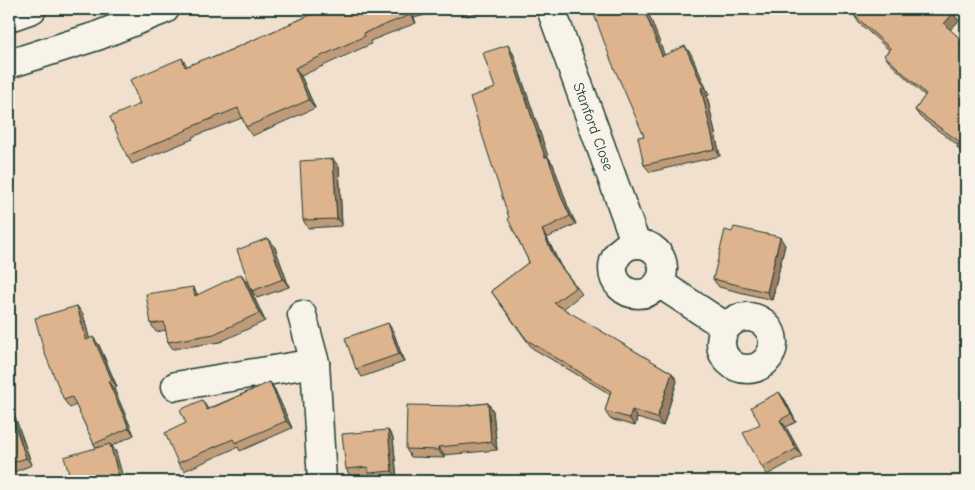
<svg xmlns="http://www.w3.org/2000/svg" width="975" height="490" font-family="'Comic Neue',sans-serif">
<rect width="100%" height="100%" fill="#f0e0cd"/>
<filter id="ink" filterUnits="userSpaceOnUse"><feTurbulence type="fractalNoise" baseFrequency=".02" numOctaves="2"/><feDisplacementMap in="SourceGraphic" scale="10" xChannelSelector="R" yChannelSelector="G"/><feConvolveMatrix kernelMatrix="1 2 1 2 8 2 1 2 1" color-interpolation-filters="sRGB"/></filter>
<g filter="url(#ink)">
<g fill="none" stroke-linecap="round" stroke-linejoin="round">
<defs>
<g id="street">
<path id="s1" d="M551 9 636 244"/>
<polyline points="9,17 32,9"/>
<polyline points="9,64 97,36 165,9"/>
<circle cx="638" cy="269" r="25"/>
<polyline points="659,283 726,327"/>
<polyline points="302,315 315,363 322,481"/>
<circle cx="747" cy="343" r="26"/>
<polyline points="176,386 315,363"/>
</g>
</defs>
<use href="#street" stroke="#1f3d34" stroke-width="31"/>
<use href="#street" stroke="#f7f3e8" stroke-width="28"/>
</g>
<g fill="#bf9b7a" stroke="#1f3d34">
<polygon points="316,9 447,9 414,18 416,23 370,41 371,44 301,76 315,108 252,136 246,127 242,118 192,137 193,139 132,164 127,156 140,104 182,58 187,66 210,59 317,12"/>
<polygon points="462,9 489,9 467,16"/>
<polygon points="849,9 949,9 953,13 959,21 950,30 963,41 966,46 966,156 963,155 957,147 958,145 920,117 915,110 925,96 890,63 884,55 889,50 859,23 854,15 855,15"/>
<polygon points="513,53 548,157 553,164 568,207 576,224 547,238 560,265 582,294 563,309 672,373 677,381 663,426 637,418 635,426 610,419 605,411 610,394 532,348 491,291 529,262 509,218"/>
<polygon points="691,54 709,95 707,96 720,156 650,172 644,165 644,136 664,55"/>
<polygon points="339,167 342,226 308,228 303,220"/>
<polygon points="274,245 289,287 257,298 252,291"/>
<polygon points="785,245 772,300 719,287 713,279"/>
<polygon points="247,282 265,321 220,342 173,349 168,342 166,330 156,332 151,324 193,287 198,295"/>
<polygon points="83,314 89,339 99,345 117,387 114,389 134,435 112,446 116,452 96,448 94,444 76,405 70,408 64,400"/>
<polygon points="393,331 404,362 362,377 356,369"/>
<polygon points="270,382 275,390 292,428 240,451 238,447 184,471 178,463 186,423 202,400 208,409"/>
<polygon points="779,392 785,400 796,422 786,427 802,456 767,475 762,467 760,424"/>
<polygon points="488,403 493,411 497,450 444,455 444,458 411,457 406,449 460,406"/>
<polygon points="9,405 13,411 32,465 9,474"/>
<polygon points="388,430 393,438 397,479 374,481 370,475 351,477 346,469"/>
</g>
<g fill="#9b7e63" stroke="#1f3d34">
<polygon points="644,9 647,9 668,64 662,56"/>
<polygon points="408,10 414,18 416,23 410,15"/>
<polygon points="953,13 959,21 949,31 944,24"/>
<polygon points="963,41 966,46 966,51 960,45"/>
<polygon points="508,45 513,53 551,165 545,157"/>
<polygon points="685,46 691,54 709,95 703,87"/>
<polygon points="295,68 301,76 315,108 309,100"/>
<polygon points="701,88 707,96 720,156 715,149"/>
<polygon points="548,157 553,164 568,207 576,224 570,216 562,199"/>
<polygon points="333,159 339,167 342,226 337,219"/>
<polygon points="542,230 547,238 561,267 555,259"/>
<polygon points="780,237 785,245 772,300 767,292"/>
<polygon points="268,238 274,245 289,287 283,279"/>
<polygon points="241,274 247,282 265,321 259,313"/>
<polygon points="193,287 198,295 195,296"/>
<polygon points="77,306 83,314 92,348 86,340"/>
<polygon points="388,323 393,331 404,362 399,354"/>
<polygon points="93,337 99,345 117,387 112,380"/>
<polygon points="672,373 677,381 663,426 657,418"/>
<polygon points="108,381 114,389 134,435 129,428"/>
<polygon points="270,382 275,390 292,428 286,421"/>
<polygon points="779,392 785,400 796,422 791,414"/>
<polygon points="488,403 493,411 497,450 491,442"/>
<polygon points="9,405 13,411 32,465 26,458"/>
<polygon points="632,410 637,418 635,426 629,418"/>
<polygon points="780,420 786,427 802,456 796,449"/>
<polygon points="388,430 393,438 397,479 392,471"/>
<polygon points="110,444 116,452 124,481 120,481"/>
<polygon points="438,447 444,455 444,458 438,450"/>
<polygon points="573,474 578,481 574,481"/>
</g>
<g fill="#deb48e" stroke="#1f3d34">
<polygon points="316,9 412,9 408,10 410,15 364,33 365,36 295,68 309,100 246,127 238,108 186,129 187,130 127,156 110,117 140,104 130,80 182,58 185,67 209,57 210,59 317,12"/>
<polygon points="592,9 644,9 662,56 685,46 703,87 701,88 715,149 644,165 638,137 644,136 612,63"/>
<polygon points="850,9 949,9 953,13 944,24 963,41 960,45 966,49 966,152 957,147 960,142 915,110 926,94 884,55 891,49 854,15 855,14"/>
<polygon points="508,45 545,157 548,157 562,199 570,216 542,230 555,259 576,287 554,303 672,373 657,418 632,410 629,418 605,411 611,391 527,340 491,291 529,262 508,219 509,218 470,97 495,88 483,53"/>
<polygon points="333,159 337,219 303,220 300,161"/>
<polygon points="734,227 780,237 767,292 713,279 725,230 732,232"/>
<polygon points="268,238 283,279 252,291 237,250"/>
<polygon points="241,274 259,313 214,334 168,342 164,322 151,324 146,294 193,287 195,296"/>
<polygon points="77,306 86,340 93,337 112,380 108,381 129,428 94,444 72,397 64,400 45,354 35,318"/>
<polygon points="388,323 399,354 356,369 345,338"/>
<polygon points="270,382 286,421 235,443 233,439 178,463 165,433 186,423 180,410 202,400 207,410"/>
<polygon points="779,392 791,414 780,420 796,449 762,467 743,433 760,424 751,407"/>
<polygon points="488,403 491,442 438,447 438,450 406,449 407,405 460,406"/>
<polygon points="9,407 26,458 9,464"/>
<polygon points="388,430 392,471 369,473 368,467 346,469 342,434"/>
<polygon points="110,444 120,481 71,481 64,457"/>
<polygon points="573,474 574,481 531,481 530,480"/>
</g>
</g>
<g text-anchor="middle" stroke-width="5" stroke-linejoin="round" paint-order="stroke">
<g font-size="15" fill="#1f3d34" stroke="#f7f3e8">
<text dy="5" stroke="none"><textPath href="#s1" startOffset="125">Stanford Close</textPath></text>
</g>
</g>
<rect width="975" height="490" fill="none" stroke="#f7f3e8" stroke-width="30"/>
<rect x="15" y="15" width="945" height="460" fill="none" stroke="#1f3d34" stroke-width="2" filter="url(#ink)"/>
</svg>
